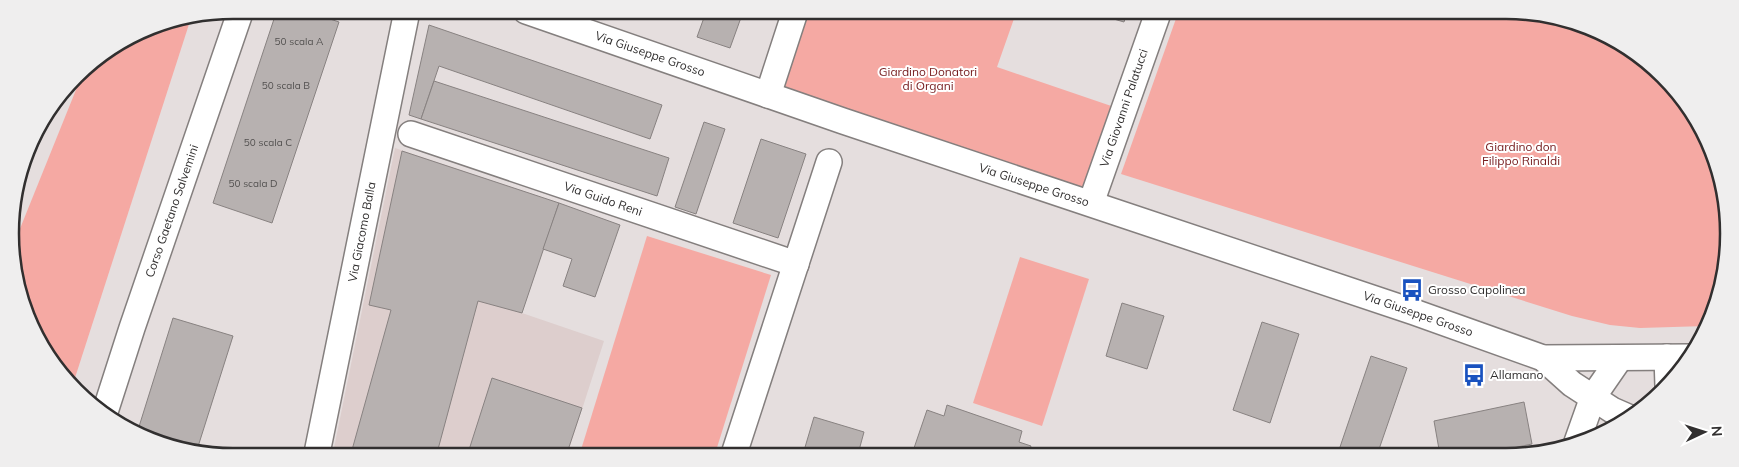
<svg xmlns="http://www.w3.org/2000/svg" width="1739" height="467" font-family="Mulish,sans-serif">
<rect width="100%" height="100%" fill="#e5dede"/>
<polygon fill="#ddcecd" points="395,148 559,203 522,313 604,341 568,453 354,453 334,448"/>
<g fill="#f5a9a3">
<polygon points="795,12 1016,13 997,67 1123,110 1091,203 768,97"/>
<polygon points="1178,13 1549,14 1629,48 1691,109 1725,190 1725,277 1706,326 1640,328 1610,325 1572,316 1121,174"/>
<polygon points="191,18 73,384 56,370 18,292 13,246 86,65 148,27"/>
<polygon points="647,236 771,275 715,454 580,453"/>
<polygon points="1020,257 1089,279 1042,426 973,403"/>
</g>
<g fill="#b7b1b0" stroke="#888281">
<polygon points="277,10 303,10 339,22 272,223 213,203"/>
<polygon points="706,12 743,12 730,48 697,37"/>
<polygon points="1093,13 1127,13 1124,22"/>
<polygon points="429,25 662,105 650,139 439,66 421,119 409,115"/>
<polygon points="434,81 669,158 657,196 421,119"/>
<polygon points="704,122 725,129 696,214 675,207"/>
<polygon points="761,139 806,154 778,238 733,223"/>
<polygon points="402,151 559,203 522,313 478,301 437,453 366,453 352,450 391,310 369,305"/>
<polygon points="559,203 620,225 595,297 563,286 572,259 543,249"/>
<polygon points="1122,303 1164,316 1147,369 1106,356"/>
<polygon points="173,318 233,336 196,453 190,453 137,433"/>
<polygon points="1262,322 1299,334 1270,423 1233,410"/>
<polygon points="1371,356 1407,368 1377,455 1364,455 1340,447"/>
<polygon points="492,378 582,408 567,453 468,453"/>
<polygon points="1524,402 1532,444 1478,455 1440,455 1434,421"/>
<polygon points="947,405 1022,431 1019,442 1031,446 1028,454 912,454 927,410 944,416"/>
<polygon points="814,417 864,432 858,454 803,454"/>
</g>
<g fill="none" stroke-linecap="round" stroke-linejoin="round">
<defs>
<g id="minor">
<polyline points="526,11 843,121 1414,312 1543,358 1690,357"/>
<polyline points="768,95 795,12"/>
<polyline points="411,134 796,264"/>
<polyline points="1091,203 1158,13"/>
<polyline points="1667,357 1668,386"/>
<polyline points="1543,358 1572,384 1612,410 1628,417"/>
<polyline points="105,412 132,328 241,10"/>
<polyline points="1577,442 1593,397 1620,358"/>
<polyline points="317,453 407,11"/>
<polyline points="734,454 829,162"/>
</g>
</defs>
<use href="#minor" stroke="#847f7e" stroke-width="28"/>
<use href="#minor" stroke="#fff" stroke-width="25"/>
</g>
<defs>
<symbol id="bus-bare" viewBox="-9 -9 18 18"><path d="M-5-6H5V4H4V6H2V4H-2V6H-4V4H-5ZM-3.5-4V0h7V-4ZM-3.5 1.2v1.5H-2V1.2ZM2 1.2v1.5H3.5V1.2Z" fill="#1a52bf" stroke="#fff" stroke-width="2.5" paint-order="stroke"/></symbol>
</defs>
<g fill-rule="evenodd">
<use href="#bus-bare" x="1396" y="274" width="32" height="32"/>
<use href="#bus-bare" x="1458" y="359" width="32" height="32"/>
</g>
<g text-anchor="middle" stroke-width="4" stroke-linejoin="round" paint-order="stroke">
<g font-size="10" fill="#52504f">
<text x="299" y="45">50 scala A</text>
<text x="286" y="89">50 scala B</text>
<text x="268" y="146">50 scala C</text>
<text x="253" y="187">50 scala D</text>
</g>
<g font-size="12" fill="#312f2f" stroke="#fff">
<text transform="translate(650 54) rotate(19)" y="4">Via Giuseppe Grosso</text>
<text transform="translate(1124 108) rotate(-71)" y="4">Via Giovanni Palatucci</text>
<text transform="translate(1034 185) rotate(18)" y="4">Via Giuseppe Grosso</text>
<text transform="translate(603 199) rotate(19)" y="4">Via Guido Reni</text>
<text transform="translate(172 211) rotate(-71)" y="4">Corso Gaetano Salvemini</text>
<text transform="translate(362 232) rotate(-79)" y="4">Via Giacomo Balla</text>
<text transform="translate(1418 314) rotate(19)" y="4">Via Giuseppe Grosso</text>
</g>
<g font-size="12" fill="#751b1d" stroke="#fff">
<text x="928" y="76">Giardino Donatori<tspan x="928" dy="14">di Organi</tspan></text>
<text x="1521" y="151">Giardino don<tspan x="1521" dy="14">Filippo Rinaldi</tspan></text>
</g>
<g font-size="12" fill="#312f2f" stroke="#fff" text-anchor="start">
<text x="1428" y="294">Grosso Capolinea</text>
<text x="1490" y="379">Allamano</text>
</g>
</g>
<path d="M0 0H1739V467H0ZM233 19H1506A214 214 0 0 1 1720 233V234A214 214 0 0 1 1506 448H233A214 214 0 0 1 19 234V233A214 214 0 0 1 233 19Z" fill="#efeeee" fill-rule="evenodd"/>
<path fill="none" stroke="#312f2f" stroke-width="2.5" d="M233 19H1506A214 214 0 0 1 1720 233V234A214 214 0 0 1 1506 448H233A214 214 0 0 1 19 234V233A214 214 0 0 1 233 19Z"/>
<g transform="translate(1704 432) rotate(86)" stroke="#ffffff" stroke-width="4" paint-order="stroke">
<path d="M0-4L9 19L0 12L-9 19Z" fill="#312f2f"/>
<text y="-8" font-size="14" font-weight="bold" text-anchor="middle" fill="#312f2f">N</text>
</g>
</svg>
